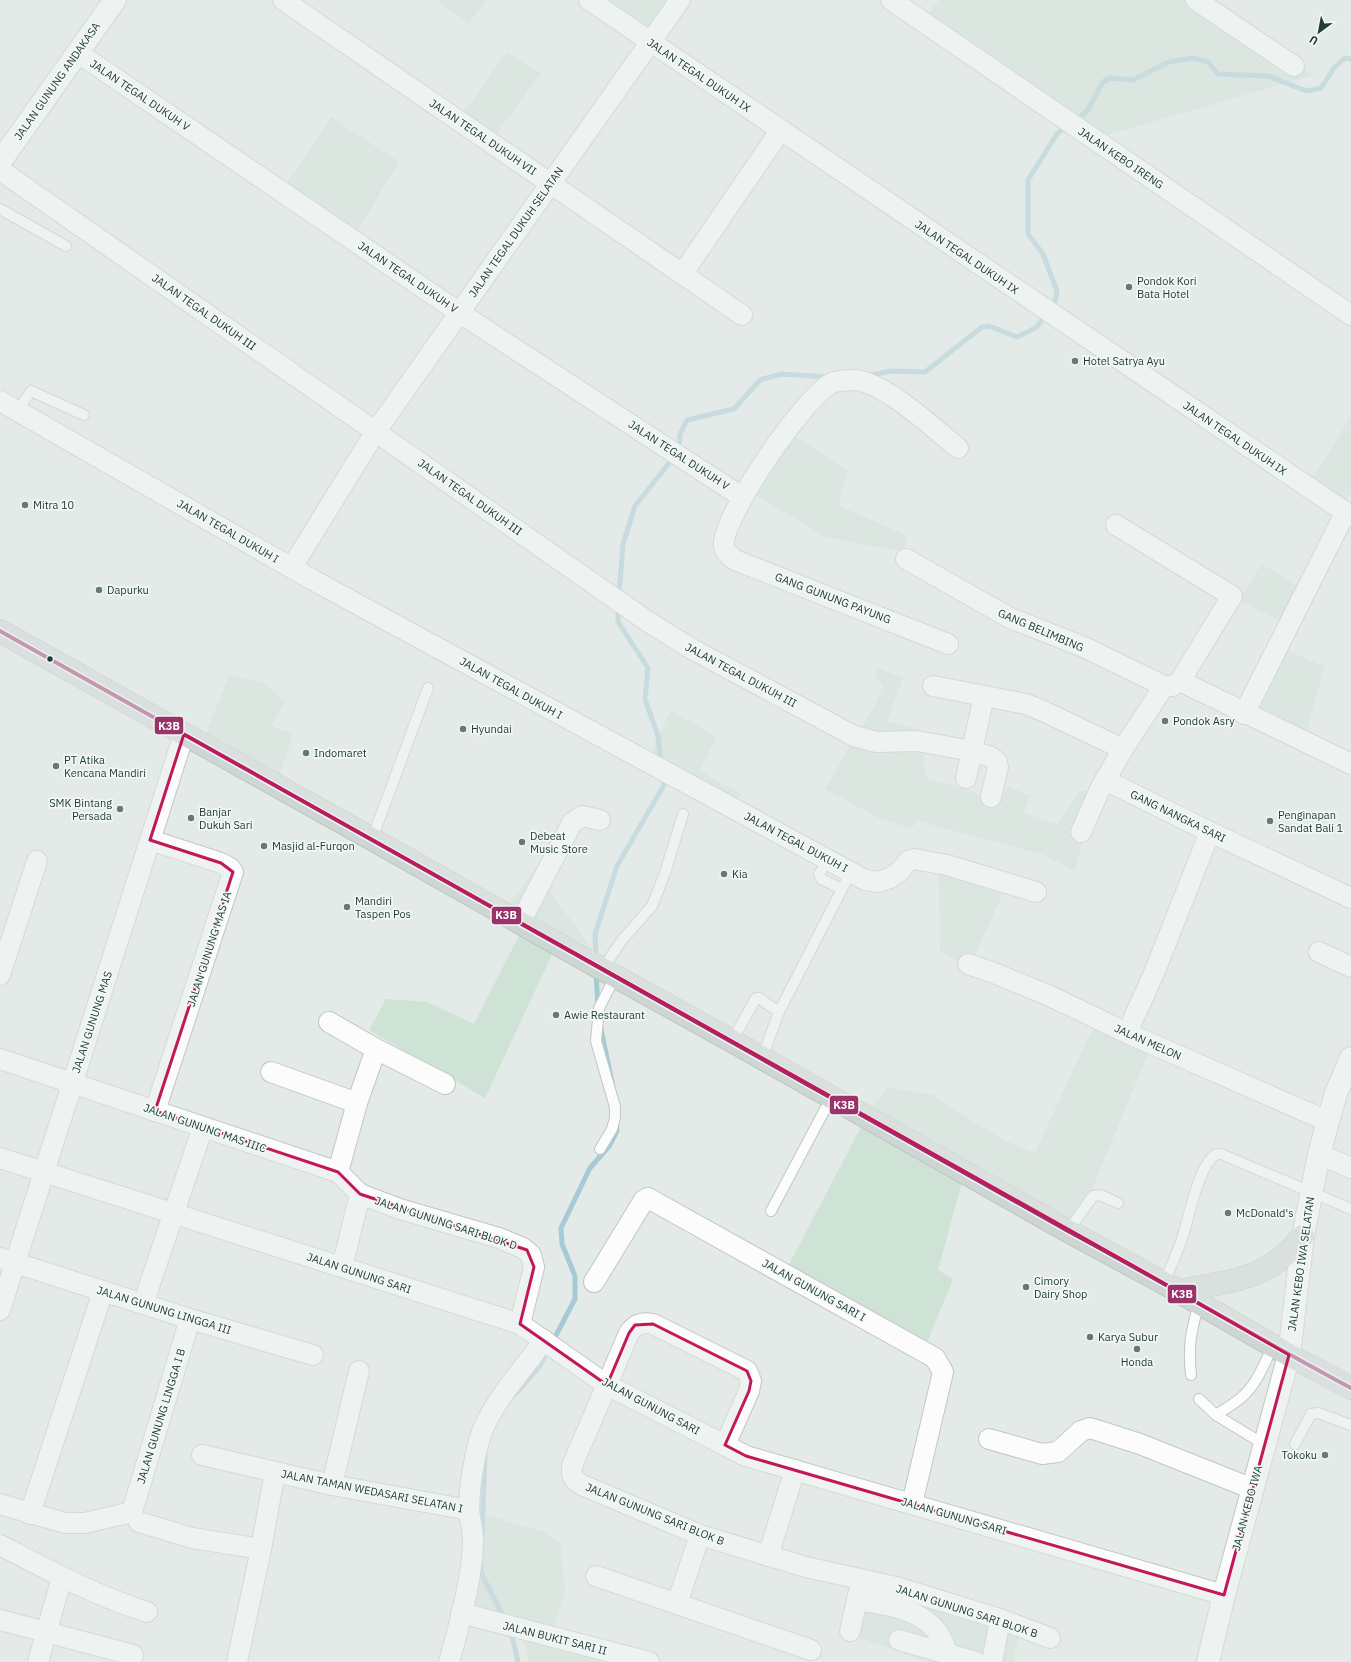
<svg xmlns="http://www.w3.org/2000/svg" width="1351" height="1662" font-family="'IBM Plex Sans',sans-serif">
<rect width="100%" height="100%" fill="#e4eae7"/>
<g fill="#cee2d5">
<polygon points="441,0 486,0 468,24 439,3"/>
<polygon points="589,0 669,0 643,37"/>
<polygon points="939,0 1201,0 1313,75 1094,139 923,21"/>
<polygon points="507,52 541,73 491,141 460,118"/>
<polygon points="331,117 399,162 354,236 284,187"/>
<polygon points="1351,417 1351,492 1338,511 1305,489"/>
<polygon points="787,431 848,470 838,505 907,536 904,551 853,543 824,536 749,491"/>
<polygon points="1261,564 1298,586 1279,621 1239,600"/>
<polygon points="1268,641 1324,667 1306,734 1259,712"/>
<polygon points="877,668 903,678 887,721 951,739 923,752 926,778 967,790 997,801 1008,786 1030,796 1023,813 1058,824 1079,791 1095,791 1075,871 1044,855 918,821 911,828 879,818 825,789 875,705 883,686 875,676"/>
<polygon points="230,674 266,684 285,702 271,726 293,734 277,783 205,735"/>
<polygon points="671,710 716,737 700,771 740,794 733,812 723,815 644,768"/>
<polygon points="939,868 1005,888 970,966 940,952"/>
<polygon points="535,870 590,947 562,933 485,1098 369,1030 386,999 427,1002 474,1024 529,916 508,905"/>
<polygon points="1096,1023 1153,1042 1077,1225 966,1168 938,1270 953,1279 925,1347 784,1274 869,1112 887,1087 933,1095 1001,1139 1035,1153 1082,1051"/>
<polygon points="480,1513 545,1532 560,1542 565,1593 553,1631 602,1642 599,1662 529,1662 520,1627 463,1608"/>
<polygon points="874,1572 1022,1621 1013,1662 928,1662 852,1635"/>
</g>
<g fill="none" stroke-linecap="round" stroke-linejoin="round">
<g stroke="#a6cbd6" stroke-width="5">
<polyline points="1074,121 1087,111 1103,82 1110,78 1133,80 1169,62 1193,58 1208,62 1218,74 1268,76 1306,91 1321,88 1334,68 1345,58 1351,59"/>
<polyline points="1051,307 1056,298 1057,291 1043,254 1028,234 1028,180 1057,134 1067,126"/>
<polyline points="866,376 891,371 925,372 982,327 989,326 1017,337 1037,327 1046,313"/>
<polyline points="679,450 680,434 687,420 734,409 760,380 781,374 828,377"/>
<polyline points="619,595 623,544 635,506 673,458"/>
<polyline points="618,606 618,622 648,668 645,699 658,736 661,763"/>
<polyline points="596,959 595,934 617,866 664,785 662,775"/>
<polyline points="596,973 598,1007"/>
<polyline points="601,1029 613,1087"/>
<polyline points="553,1341 575,1299 575,1276 562,1244 561,1228 590,1168 610,1145 617,1131 616,1123"/>
<polyline points="516,1393 539,1367 548,1350"/>
<polyline points="482,1535 485,1455"/>
<polyline points="481,1563 481,1573 504,1618"/>
<polyline points="511,1632 518,1662"/>
</g>
<defs>
<g id="service">
<polyline points="0,209 66,246"/>
<polyline points="17,411 31,391 84,415"/>
<polyline points="372,839 428,688"/>
<polyline points="828,860 819,874 821,879 842,889 851,872"/>
<polyline points="602,969 623,939 652,906 665,873 683,814"/>
<polyline points="779,1012 842,889"/>
<polyline points="732,1041 756,998 759,998 779,1012 762,1058"/>
<polyline points="600,1149 612,1129 615,1118 615,1107 596,1041 599,1008 615,977"/>
<polyline points="771,1211 831,1098"/>
<polyline points="1068,1231 1093,1196 1100,1195 1118,1203"/>
<path d="M1164 1283C1170 1268 1177 1254 1182 1239 1189 1218 1198 1166 1216 1154H1221L1351 1209"/>
<path d="M1191 1375C1188 1345 1191 1331 1199 1303"/>
<polyline points="1199,1399 1216,1415 1265,1445"/>
<path d="M1216 1415C1225 1409 1234 1404 1242 1397 1257 1384 1264 1364 1273 1346"/>
<polyline points="1295,1444 1311,1414 1318,1413 1351,1425"/>
</g>
<g id="minor">
<polyline points="283,0 742,315"/>
<polyline points="589,0 1351,516"/>
<polyline points="891,0 1351,315"/>
<polyline points="1196,0 1294,66"/>
<polyline points="78,53 460,313 742,497"/>
<polyline points="0,170 647,621 692,649 854,736 877,742 917,741 972,751 991,757 997,762 998,767 991,797"/>
<polyline points="683,273 780,131"/>
<polyline points="0,401 311,579 865,880 878,882 890,878 900,871 908,861 914,859 947,865 1036,892"/>
<polyline points="906,559 1010,618 1086,648 1164,686 1172,686 1180,681 1232,596 1116,525"/>
<polyline points="292,567 376,431 680,0"/>
<path d="M948 644 735 560C730 556 725 553 724 546 720 519 807 392 834 382 839 381 849 380 855 380 886 383 933 428 958 448"/>
<polyline points="1180,681 1351,764"/>
<polyline points="933,686 1026,704 1043,711 1123,749"/>
<polyline points="1244,714 1345,513"/>
<polyline points="966,778 984,696"/>
<polyline points="1105,780 1210,832 1351,898"/>
<polyline points="1081,832 1100,789 1123,749 1164,686"/>
<polyline points="150,840 221,863 230,868 233,872 155,1111"/>
<polyline points="520,923 572,823 582,816 600,820"/>
<polyline points="1319,952 1351,967"/>
<polyline points="968,964 994,973 1050,996 1127,1033 1327,1121"/>
<polyline points="0,975 37,861"/>
<polyline points="329,1022 376,1049 445,1084"/>
<polyline points="1127,1033 1154,973 1210,832"/>
<polyline points="0,1059 338,1172 360,1194 342,1267"/>
<polyline points="271,1072 357,1103"/>
<polyline points="1319,1154 1351,1168"/>
<polyline points="0,1158 520,1324 607,1385 746,1456 1224,1595"/>
<polyline points="338,1172 357,1103 376,1049"/>
<polyline points="360,1194 400,1209 499,1238 523,1248 531,1255 534,1267 520,1324"/>
<polyline points="0,1258 190,1319 313,1355"/>
<polyline points="594,1282 644,1200 648,1198 935,1358 943,1372 912,1504"/>
<polyline points="143,1304 203,1127"/>
<polyline points="0,1310 184,734"/>
<polyline points="989,1439 1042,1454 1058,1452 1081,1431 1090,1428 1140,1444 1253,1489"/>
<path d="M725 1445 749 1391 751 1381 747 1371 653 1324C641 1322 636 1324 629 1333L572 1466C571 1476 573 1480 582 1485L700 1535 806 1567 896 1587 1000 1619 1050 1638"/>
<polyline points="202,1455 332,1485 469,1510"/>
<polyline points="332,1485 359,1371"/>
<polyline points="0,1504 65,1523 85,1523 132,1512 190,1319"/>
<polyline points="30,1514 103,1291"/>
<polyline points="139,1522 192,1538 261,1549"/>
<path d="M0 1545C48 1570 96 1596 147 1612"/>
<polyline points="768,1556 795,1470"/>
<polyline points="596,1576 811,1650"/>
<path d="M857 1600C885 1604 924 1609 940 1636 943 1641 945 1647 947 1653"/>
<polyline points="677,1604 700,1535"/>
<polyline points="461,1613 649,1662"/>
<polyline points="0,1620 133,1655"/>
<polyline points="850,1631 860,1587"/>
<polyline points="899,1640 976,1662"/>
<polyline points="38,1662 62,1577"/>
<polyline points="237,1662 261,1549 275,1472"/>
<path d="M449 1662C459 1627 473 1576 473 1540 473 1530 470 1520 469 1510 469 1487 475 1448 484 1427 497 1397 525 1367 544 1340"/>
<polyline points="992,1662 1000,1619"/>
</g>
<g id="tertiary">
<polyline points="0,162 115,0"/>
<polyline points="1208,1662 1224,1595 1289,1355 1303,1236 1319,1154 1336,1093 1351,1058"/>
</g>
<g id="primary">
<polyline points="0,631 372,839 602,969 732,1041 1068,1231 1164,1283 1289,1355 1351,1388"/>
<path d="M1180 1291C1234 1279 1266 1282 1303 1236"/>
</g>
</defs>
<use href="#service" stroke="#c1c7c5" stroke-width="12"/>
<use href="#minor" stroke="#c1c7c5" stroke-width="22"/>
<use href="#tertiary" stroke="#c1c7c5" stroke-width="24"/>
<use href="#primary" stroke="#bdc6c3" stroke-width="24"/>
<use href="#service" stroke="#fbfcfb" stroke-width="10"/>
<use href="#minor" stroke="#fbfcfb" stroke-width="20"/>
<use href="#tertiary" stroke="#fbfcfb" stroke-width="22"/>
<use href="#primary" stroke="#ced6d3" stroke-width="22"/>
<defs>
<path id="bus-1" d="M0 631 1068 1231C1163 1282 1256 1337 1351 1388"/>
</defs>
<use href="#bus-1" stroke="#f2f8f6" stroke-width="7"/>
<use href="#bus-1" stroke="#9a336a" stroke-width="4"/>
</g>
<path d="M0 0H1351V1662H0ZM184 734 1164 1283 1289 1355 1224 1595 746 1456 725 1445 749 1391 751 1381 747 1371 653 1324 635 1325 629 1333 607 1385 520 1324 534 1267 527 1250 360 1194 338 1172 155 1111 233 872 221 863 150 840Z" fill="#e4eae7" fill-opacity=".55" fill-rule="evenodd"/>
<path fill="none" stroke="#c2185b" stroke-width="3" stroke-linejoin="round" d="M184 734 1164 1283 1289 1355 1224 1595 746 1456 725 1445 749 1391 751 1381 747 1371 653 1324 635 1325 629 1333 607 1385 520 1324 534 1267 527 1250 360 1194 338 1172 155 1111 233 872 221 863 150 840Z"/>
<g fill="#677975" stroke="#f2f8f6" stroke-width="1.5">
<circle cx="1129" cy="287" r="4"/>
<circle cx="1075" cy="361" r="4"/>
<circle cx="25" cy="505" r="4"/>
<circle cx="99" cy="590" r="4"/>
<circle cx="1165" cy="721" r="4"/>
<circle cx="463" cy="729" r="4"/>
<circle cx="306" cy="753" r="4"/>
<circle cx="56" cy="766" r="4"/>
<circle cx="120" cy="809" r="4"/>
<circle cx="191" cy="818" r="4"/>
<circle cx="1270" cy="821" r="4"/>
<circle cx="522" cy="842" r="4"/>
<circle cx="264" cy="846" r="4"/>
<circle cx="724" cy="874" r="4"/>
<circle cx="347" cy="907" r="4"/>
<circle cx="556" cy="1015" r="4"/>
<circle cx="1228" cy="1213" r="4"/>
<circle cx="1026" cy="1287" r="4"/>
<circle cx="1090" cy="1337" r="4"/>
<circle cx="1137" cy="1349" r="4"/>
<circle cx="1325" cy="1455" r="4"/>
</g>
<circle fill="#233c38" stroke="#f2f8f6" stroke-width="1.5" cx="50" cy="659" r="3.5"/>
<g text-anchor="middle" stroke-width="3.5" stroke-linejoin="round" paint-order="stroke">
<g font-size="11" fill="#233c38" stroke="#f2f8f6">
<text transform="translate(699 75) rotate(34)" y="4">JALAN TEGAL DUKUH IX</text>
<text transform="translate(57 81) rotate(-55)" y="4">JALAN GUNUNG ANDAKASA</text>
<text transform="translate(140 95) rotate(34)" y="4">JALAN TEGAL DUKUH V</text>
<text transform="translate(483 137) rotate(34)" y="4">JALAN TEGAL DUKUH VII</text>
<text transform="translate(1121 158) rotate(34)" y="4">JALAN KEBO IRENG</text>
<text transform="translate(516 232) rotate(-55)" y="4">JALAN TEGAL DUKUH SELATAN</text>
<text transform="translate(967 257) rotate(34)" y="4">JALAN TEGAL DUKUH IX</text>
<text transform="translate(408 277) rotate(34)" y="4">JALAN TEGAL DUKUH V</text>
<text transform="translate(204 312) rotate(35)" y="4">JALAN TEGAL DUKUH III</text>
<text transform="translate(1235 438) rotate(34)" y="4">JALAN TEGAL DUKUH IX</text>
<text transform="translate(679 455) rotate(33)" y="4">JALAN TEGAL DUKUH V</text>
<text transform="translate(470 497) rotate(35)" y="4">JALAN TEGAL DUKUH III</text>
<text transform="translate(228 531) rotate(30)" y="4">JALAN TEGAL DUKUH I</text>
<text transform="translate(833 598) rotate(21)" y="4">GANG GUNUNG PAYUNG</text>
<text transform="translate(1041 630) rotate(23)" y="4">GANG BELIMBING</text>
<text transform="translate(741 675) rotate(28)" y="4">JALAN TEGAL DUKUH III</text>
<text transform="translate(511 688) rotate(29)" y="4">JALAN TEGAL DUKUH I</text>
<text transform="translate(1178 816) rotate(26)" y="4">GANG NANGKA SARI</text>
<text transform="translate(796 842) rotate(28)" y="4">JALAN TEGAL DUKUH I</text>
<text transform="translate(209 949) rotate(-72)" y="4">JALAN GUNUNG MAS IA</text>
<text transform="translate(92 1022) rotate(-72)" y="4">JALAN GUNUNG MAS</text>
<text transform="translate(1148 1042) rotate(24)" y="4">JALAN MELON</text>
<text transform="translate(205 1128) rotate(19)" y="4">JALAN GUNUNG MAS IIIC</text>
<text transform="translate(446 1223) rotate(18)" y="4">JALAN GUNUNG SARI BLOK D</text>
<text transform="translate(1301 1264) rotate(-82)" y="4">JALAN KEBO IWA SELATAN</text>
<text transform="translate(359 1273) rotate(18)" y="4">JALAN GUNUNG SARI</text>
<text transform="translate(814 1290) rotate(29)" y="4">JALAN GUNUNG SARI I</text>
<text transform="translate(164 1310) rotate(17)" y="4">JALAN GUNUNG LINGGA III</text>
<text transform="translate(651 1406) rotate(28)" y="4">JALAN GUNUNG SARI</text>
<text transform="translate(161 1416) rotate(-73)" y="4">JALAN GUNUNG LINGGA I B</text>
<text transform="translate(372 1491) rotate(11)" y="4">JALAN TAMAN WEDASARI SELATAN I</text>
<text transform="translate(1247 1508) rotate(-75)" y="4">JALAN KEBO IWA</text>
<text transform="translate(655 1514) rotate(22)" y="4">JALAN GUNUNG SARI BLOK B</text>
<text transform="translate(954 1516) rotate(16)" y="4">JALAN GUNUNG SARI</text>
<text transform="translate(967 1611) rotate(18)" y="4">JALAN GUNUNG SARI BLOK B</text>
<text transform="translate(555 1638) rotate(14)" y="4">JALAN BUKIT SARI II</text>
</g>
<g font-size="11" fill="#233c38" stroke="#f2f8f6" text-anchor="start">
<text x="1137" y="285">Pondok Kori<tspan x="1137" dy="13">Bata Hotel</tspan></text>
<text x="1083" y="365">Hotel Satrya Ayu</text>
<text x="33" y="509">Mitra 10</text>
<text x="107" y="594">Dapurku</text>
<text x="1173" y="725">Pondok Asry</text>
<text x="471" y="733">Hyundai</text>
<text x="314" y="757">Indomaret</text>
<text x="64" y="764">PT Atika<tspan x="64" dy="13">Kencana Mandiri</tspan></text>
<text x="112" y="807" text-anchor="end">SMK Bintang<tspan x="112" dy="13">Persada</tspan></text>
<text x="199" y="816">Banjar<tspan x="199" dy="13">Dukuh Sari</tspan></text>
<text x="1278" y="819">Penginapan<tspan x="1278" dy="13">Sandat Bali 1</tspan></text>
<text x="530" y="840">Debeat<tspan x="530" dy="13">Music Store</tspan></text>
<text x="272" y="850">Masjid al-Furqon</text>
<text x="732" y="878">Kia</text>
<text x="355" y="905">Mandiri<tspan x="355" dy="13">Taspen Pos</tspan></text>
<text x="564" y="1019">Awie Restaurant</text>
<text x="1236" y="1217">McDonald's</text>
<text x="1034" y="1285">Cimory<tspan x="1034" dy="13">Dairy Shop</tspan></text>
<text x="1098" y="1341">Karya Subur</text>
<text x="1137" y="1366" text-anchor="middle">Honda</text>
<text x="1317" y="1459" text-anchor="end">Tokoku</text>
</g>
</g>
<g stroke="#f2f8f6" stroke-width="1.5">
<rect x="154" y="716" width="30" height="19" rx="4" fill="#9a336a"/>
<rect x="491" y="906" width="31" height="19" rx="4" fill="#9a336a"/>
<rect x="829" y="1095" width="30" height="20" rx="4" fill="#9a336a"/>
<rect x="1167" y="1284" width="30" height="20" rx="4" fill="#9a336a"/>
</g>
<g font-size="11" text-anchor="middle" font-weight="bold" fill="#fff">
<text x="169" y="730">K3B</text>
<text x="506" y="919">K3B</text>
<text x="844" y="1109">K3B</text>
<text x="1182" y="1298">K3B</text>
</g>
<g transform="translate(1319 32) rotate(212)" stroke="#f2f8f6" stroke-width="3" paint-order="stroke">
<path d="M0-3L7 15L0 10L-7 15Z" fill="#233c38"/>
<text y="-6" font-size="11" font-weight="bold" text-anchor="middle" fill="#233c38">U</text>
</g>
</svg>
